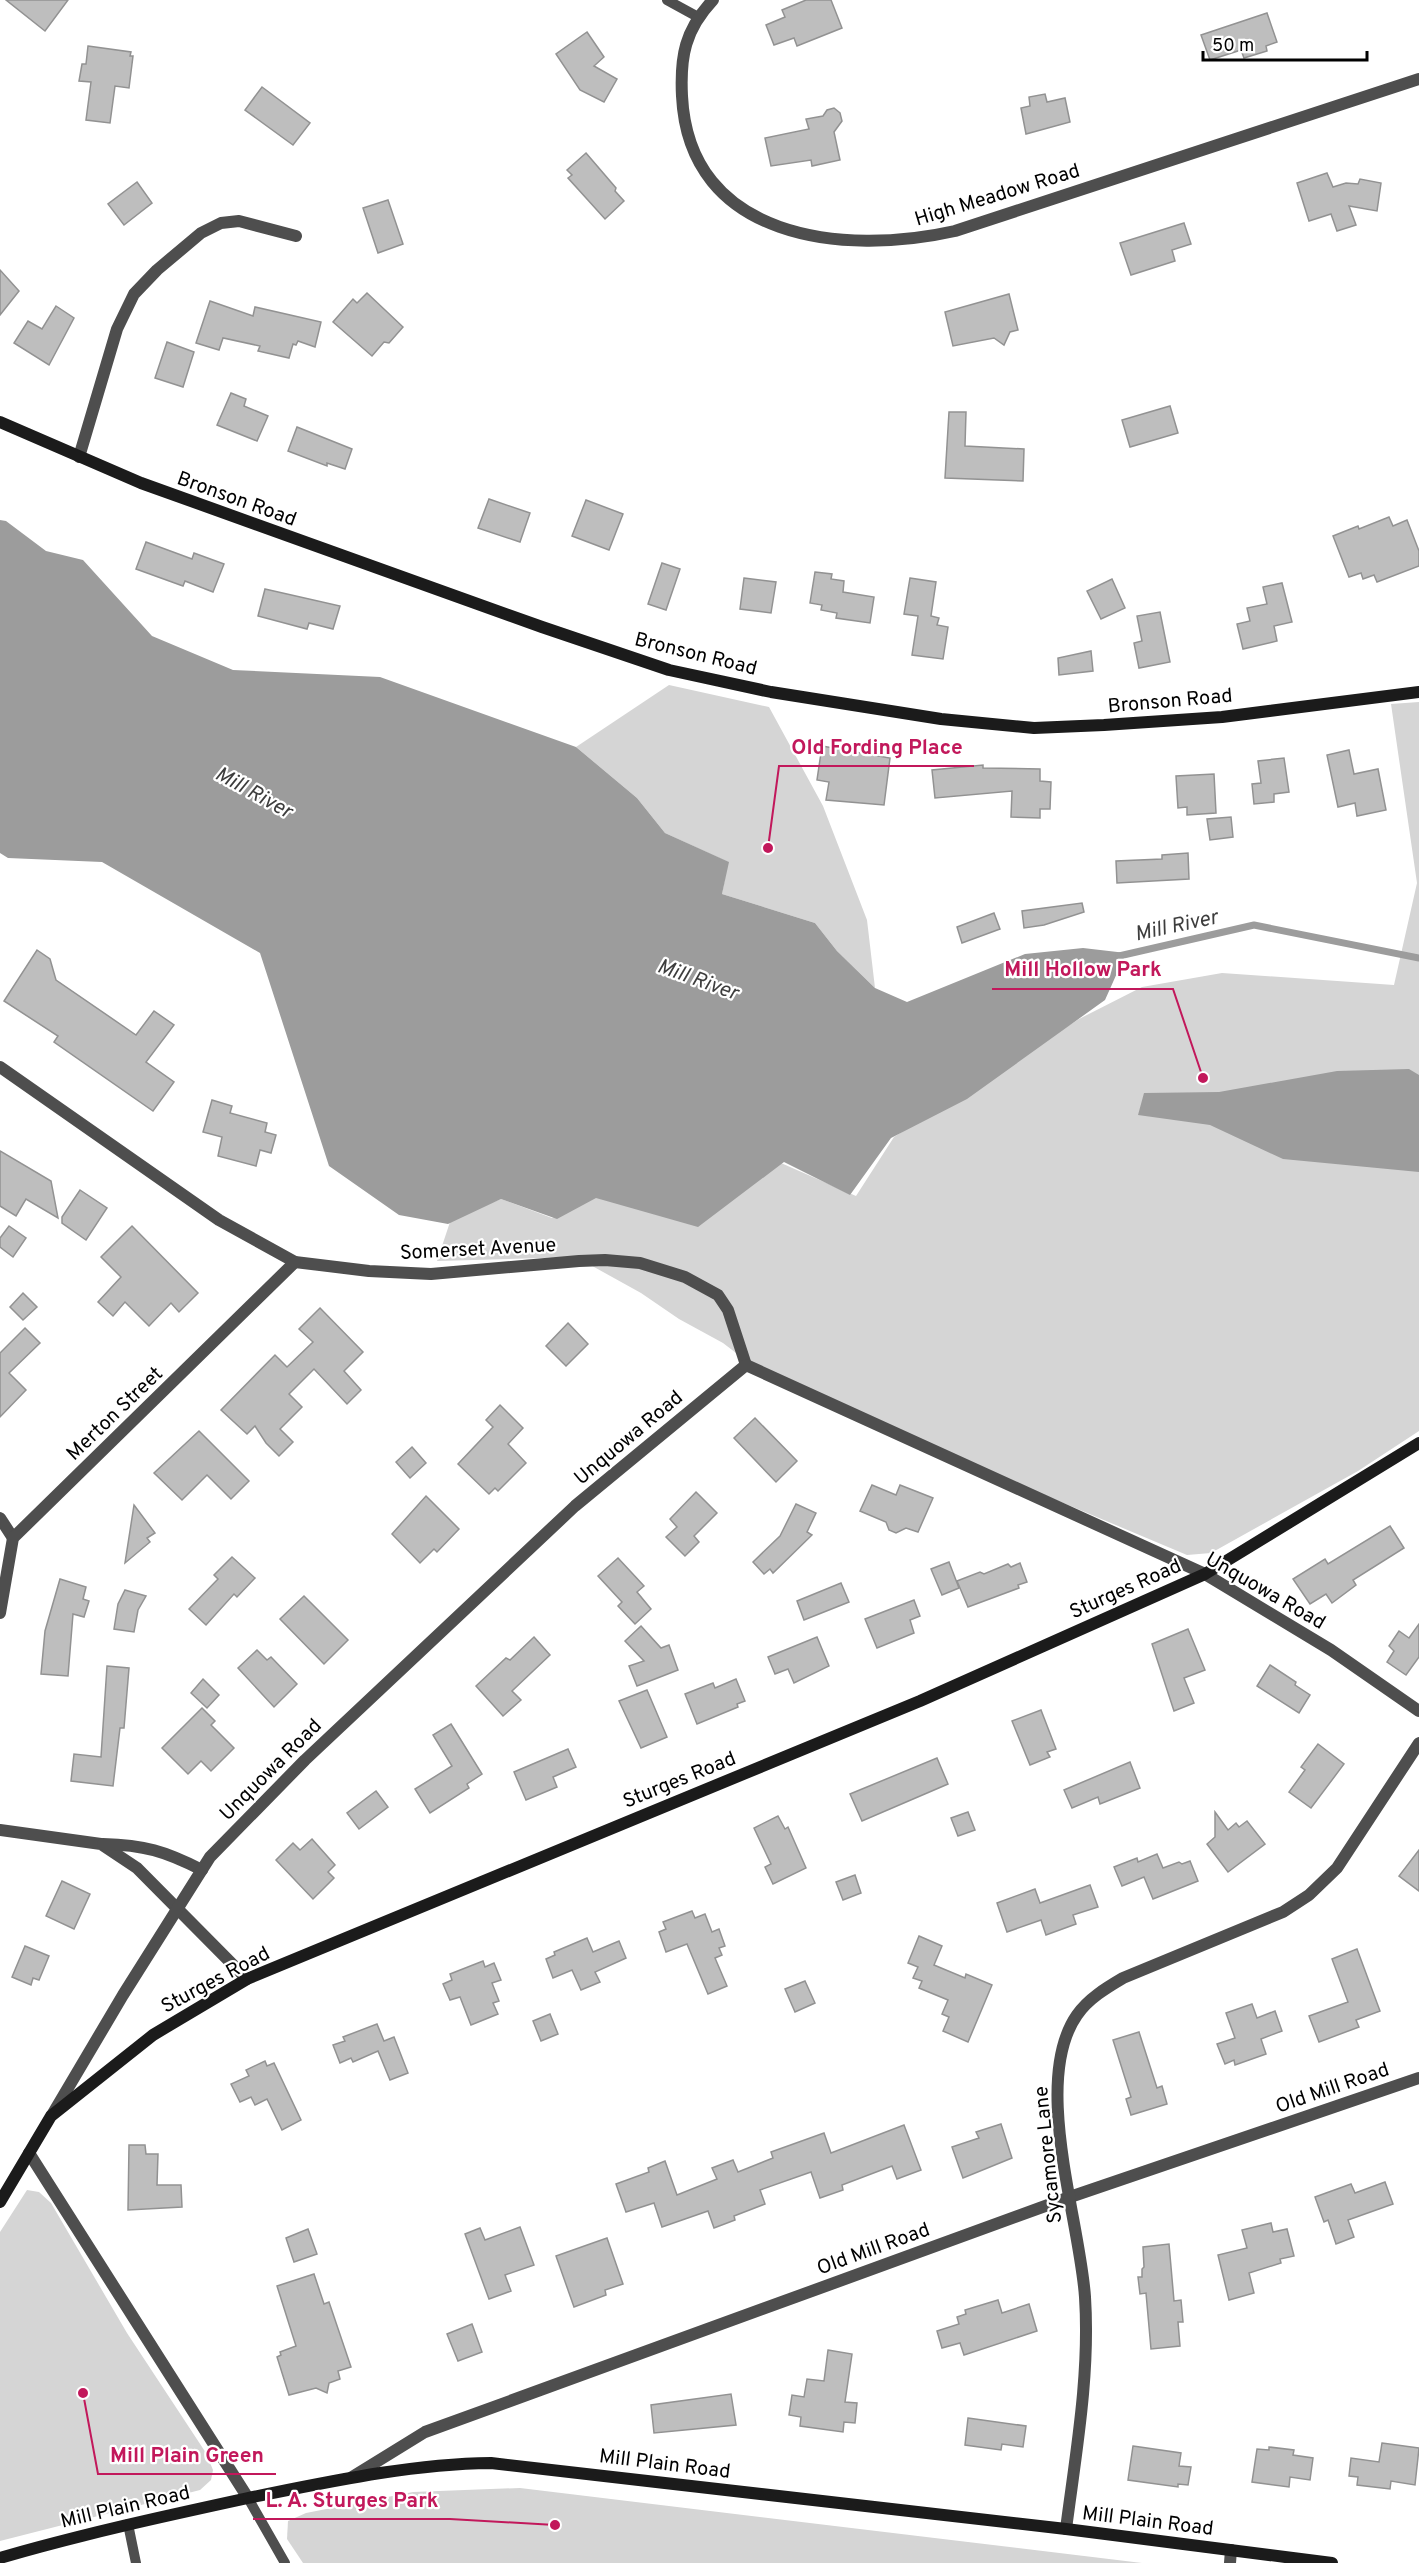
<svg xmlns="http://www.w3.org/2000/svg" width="1419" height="2563" font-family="Overpass,sans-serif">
<rect width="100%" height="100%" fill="#fff"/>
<g fill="#d5d5d5">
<polygon points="669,685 769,707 823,806 867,920 875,988 837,951 815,923 722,894 728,862 665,833 637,798 576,747"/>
<polygon points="1419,702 1419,1431 1358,1471 1211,1553 1187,1555 771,1380 723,1343 679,1319 641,1293 576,1257 437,1261 451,1219 501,1199 552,1218 599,1195 781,1163 856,1196 894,1137 1079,1019 1142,987 1222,973 1394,985 1417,883 1391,704"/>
<polygon points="27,2190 39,2192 51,2203 127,2333 206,2453 213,2470 211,2480 200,2490 0,2541 0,2232"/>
<polygon points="520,2488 1142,2563 303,2563 287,2539 288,2521 306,2513 413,2492"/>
</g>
<g fill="#9c9c9c">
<polygon points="0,520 6,521 46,551 83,560 152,636 233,670 380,677 576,747 637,798 665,833 729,862 722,894 815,923 837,951 875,988 907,1002 1025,954 1083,948 1126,953 1105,1000 967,1099 891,1138 850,1195 784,1162 698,1227 596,1198 557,1219 501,1199 448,1224 399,1215 329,1166 260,953 102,862 8,858 0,853"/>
<polygon points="1409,1069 1419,1075 1419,1172 1283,1159 1210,1125 1138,1115 1144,1093 1219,1092 1337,1071"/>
</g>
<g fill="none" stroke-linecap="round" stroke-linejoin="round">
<polyline stroke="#9c9c9c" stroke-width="7" points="1119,956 1254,925 1419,958"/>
</g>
<g fill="#bebebe" stroke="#929292" stroke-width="1.5">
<polygon points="6,0 68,0 45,31"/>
<polygon points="806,0 831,0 842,28 797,46 794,38 774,45 766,25 785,17 782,10"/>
<polygon points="1267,13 1277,42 1266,46 1267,51 1244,58 1241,50 1210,60 1201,35"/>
<polygon points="587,32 604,57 594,66 617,79 604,102 580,90 556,54"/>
<polygon points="88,46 131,52 130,56 133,56 129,88 115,86 110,123 86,120 91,82 79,81 82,64 86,64"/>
<polygon points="262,87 310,123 293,145 245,110"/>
<polygon points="1045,94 1047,102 1065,98 1070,122 1026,134 1021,108 1030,106 1029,97"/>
<polygon points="834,108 840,113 842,121 834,132 840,160 812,166 811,160 771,166 765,138 809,129 806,119 823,116 827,110"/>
<polygon points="586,153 616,188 615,191 624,201 605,219 568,178 572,175 567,170"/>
<polygon points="1327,173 1333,187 1346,183 1358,184 1360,179 1381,183 1377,211 1349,206 1356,225 1337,231 1331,214 1309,221 1297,183"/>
<polygon points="137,182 152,203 124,225 108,204"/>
<polygon points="388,200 403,244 378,253 363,208"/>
<polygon points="1184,223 1191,244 1172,250 1175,261 1131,275 1120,243"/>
<polygon points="0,270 19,291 0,315"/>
<polygon points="367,293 403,327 389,343 384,342 372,356 333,322 353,299 357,303"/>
<polygon points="1009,294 1018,330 1010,332 1004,345 994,338 953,346 945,312"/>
<polygon points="210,301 253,316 255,307 321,322 315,347 298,341 296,345 293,344 289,358 258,351 260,346 223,338 219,350 196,343"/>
<polygon points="56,306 74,318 49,365 14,343 28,321 42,329"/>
<polygon points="167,342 194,352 183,387 155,378"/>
<polygon points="231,393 246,399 244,406 268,416 257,441 217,425"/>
<polygon points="1170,406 1178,433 1130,447 1122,420"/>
<polygon points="949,412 966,412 965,446 1024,449 1023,481 945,478"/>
<polygon points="297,427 352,449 345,469 327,463 327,466 288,451"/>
<polygon points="489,499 530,513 520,542 478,528"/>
<polygon points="586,500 623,514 609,550 572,536"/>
<polygon points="1389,517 1393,526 1407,520 1419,551 1419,566 1377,582 1374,575 1363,579 1361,573 1349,577 1333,536 1358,526 1359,529"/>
<polygon points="146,542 192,559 194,553 224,564 213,592 185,581 183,586 136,569"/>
<polygon points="662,563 680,569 666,610 648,604"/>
<polygon points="815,572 832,574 831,579 844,581 843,592 874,597 870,623 836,618 837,613 821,610 822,605 810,603"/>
<polygon points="744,578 776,582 771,613 740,609"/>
<polygon points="910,578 936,582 931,616 939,618 937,625 948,627 943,659 912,655 918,616 904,614"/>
<polygon points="1112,579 1125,608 1101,619 1087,591"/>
<polygon points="1282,583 1292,622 1274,626 1277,641 1243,649 1237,624 1250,621 1247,608 1267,604 1263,587"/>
<polygon points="265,589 340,606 333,629 309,623 307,629 258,616"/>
<polygon points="1160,612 1170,662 1139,668 1134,643 1142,641 1137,616"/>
<polygon points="1091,651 1093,671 1059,675 1058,658"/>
<polygon points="822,746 890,758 884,805 826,800 829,782 817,780"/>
<polygon points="1349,750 1354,774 1378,769 1386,810 1357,816 1355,803 1338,807 1327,755"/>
<polygon points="1284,758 1289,792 1274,794 1274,802 1254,804 1252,784 1261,783 1258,761"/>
<polygon points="983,765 983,768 1040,769 1040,781 1051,782 1050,809 1040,809 1040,818 1011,817 1012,791 935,798 932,770"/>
<polygon points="1214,774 1216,813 1187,815 1187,807 1178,808 1176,776"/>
<polygon points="1231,817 1233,837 1210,840 1207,819"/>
<polygon points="1188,853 1189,879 1117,883 1116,861 1162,859 1162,855"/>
<polygon points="1082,903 1084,912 1044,925 1024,928 1022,911"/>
<polygon points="994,913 1000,929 962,943 957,927"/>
<polygon points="37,950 50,959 56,980 136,1035 154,1011 174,1025 146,1062 174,1082 153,1111 54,1042 58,1036 4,1001"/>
<polygon points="212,1100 232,1106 230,1113 267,1123 265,1132 276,1135 271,1153 260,1150 256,1166 218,1156 222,1137 203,1132"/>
<polygon points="0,1151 51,1181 58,1218 26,1199 16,1216 0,1206"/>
<polygon points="80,1190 107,1208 86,1240 62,1223 62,1217"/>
<polygon points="9,1226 26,1238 13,1257 0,1247 0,1238"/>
<polygon points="132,1226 198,1293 179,1312 171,1303 149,1326 125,1302 113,1316 98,1302 121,1277 101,1257"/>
<polygon points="23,1293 37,1307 23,1320 10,1307"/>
<polygon points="320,1308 363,1352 344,1371 361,1390 347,1404 314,1369 289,1394 302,1407 280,1429 293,1442 279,1456 266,1443 255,1426 247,1434 221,1410 275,1355 287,1367 313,1342 299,1329"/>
<polygon points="568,1323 588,1344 566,1366 546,1346"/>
<polygon points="25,1328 40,1343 9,1373 26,1390 0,1417 0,1353"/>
<polygon points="500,1405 523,1428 508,1444 526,1463 498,1491 495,1488 489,1494 458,1464 493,1427 486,1420"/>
<polygon points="755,1418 797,1461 776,1482 734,1438"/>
<polygon points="199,1431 249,1481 231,1499 207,1475 182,1500 154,1473"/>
<polygon points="412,1447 426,1463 410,1478 396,1462"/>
<polygon points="872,1485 896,1495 900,1485 933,1498 918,1532 906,1528 896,1533 889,1530 886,1522 860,1511"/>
<polygon points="696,1492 717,1513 694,1536 699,1542 685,1556 666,1537 677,1527 670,1519"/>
<polygon points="426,1496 459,1529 437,1552 434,1549 420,1563 392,1534"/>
<polygon points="796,1504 816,1513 807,1532 812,1535 773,1573 770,1569 764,1574 753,1562 780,1536"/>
<polygon points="134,1505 155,1533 147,1538 150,1542 125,1563"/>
<polygon points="1390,1526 1404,1548 1353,1580 1356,1585 1332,1603 1326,1594 1310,1604 1293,1579 1325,1559 1328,1564"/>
<polygon points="232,1557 255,1578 237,1597 234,1594 206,1625 189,1609 218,1579 214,1575"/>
<polygon points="618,1558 644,1586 637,1592 651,1609 635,1624 618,1606 622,1602 598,1576"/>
<polygon points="949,1562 959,1588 942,1595 931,1569"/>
<polygon points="1020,1563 1027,1582 1018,1585 1019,1588 968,1607 957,1581 980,1572 984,1574 1008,1564 1011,1567"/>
<polygon points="60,1579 86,1587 83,1599 89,1601 84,1617 73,1614 68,1676 41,1674 45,1631"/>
<polygon points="841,1583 849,1602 804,1620 797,1601"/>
<polygon points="125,1590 146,1596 138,1610 134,1632 114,1629 118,1604"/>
<polygon points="304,1596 348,1640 324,1664 280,1619"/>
<polygon points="914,1600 920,1616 910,1620 914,1633 877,1648 865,1619"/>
<polygon points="1419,1624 1419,1657 1406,1675 1387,1662 1394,1651 1389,1646 1399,1631 1409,1638"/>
<polygon points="641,1626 661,1648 669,1645 678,1670 637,1686 629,1666 644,1661 625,1641"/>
<polygon points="1188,1629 1205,1670 1184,1678 1194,1703 1174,1711 1152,1644"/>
<polygon points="534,1637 550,1655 512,1691 521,1700 503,1716 476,1686 506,1658 510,1660"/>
<polygon points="817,1637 829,1666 794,1683 788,1669 775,1674 768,1657"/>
<polygon points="257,1650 267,1660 271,1657 297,1684 274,1707 238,1668"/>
<polygon points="1270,1665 1296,1682 1295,1685 1310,1695 1299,1713 1257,1686"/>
<polygon points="107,1666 129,1668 124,1728 120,1728 113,1786 71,1781 74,1754 101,1757"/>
<polygon points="203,1679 219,1695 207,1708 191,1693"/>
<polygon points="736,1679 745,1701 737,1704 738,1707 697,1724 685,1694 713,1683 715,1688"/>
<polygon points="647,1690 667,1737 641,1748 619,1701"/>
<polygon points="202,1708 215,1721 211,1725 234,1748 211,1771 201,1761 188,1774 162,1748"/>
<polygon points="1041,1710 1056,1749 1047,1752 1050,1757 1030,1765 1012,1721"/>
<polygon points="451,1724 482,1774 467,1784 469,1788 430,1813 415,1789 452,1766 433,1735"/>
<polygon points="1318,1744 1344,1764 1311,1808 1289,1792 1305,1770 1301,1767"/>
<polygon points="568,1749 576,1767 553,1777 557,1787 526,1800 514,1772"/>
<polygon points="937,1758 948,1784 862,1821 850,1794"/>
<polygon points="1130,1762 1140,1788 1100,1804 1098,1797 1072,1808 1064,1790"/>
<polygon points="376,1791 388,1807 359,1829 347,1813"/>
<polygon points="968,1812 975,1830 958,1836 951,1818"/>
<polygon points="1215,1812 1228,1830 1236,1823 1239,1827 1247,1821 1265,1844 1228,1872 1207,1844 1215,1837"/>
<polygon points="778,1816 785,1829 788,1827 806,1868 773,1884 765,1867 771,1864 754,1828"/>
<polygon points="312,1839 335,1865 328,1872 334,1878 313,1899 276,1860 293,1843 300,1850"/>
<polygon points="1419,1850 1419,1891 1399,1876"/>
<polygon points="1157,1854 1163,1868 1179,1862 1182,1864 1190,1861 1198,1881 1153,1899 1144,1877 1122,1886 1114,1867 1137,1858 1138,1862"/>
<polygon points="855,1875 861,1893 843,1900 836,1882"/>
<polygon points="62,1881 90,1894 74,1929 46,1916"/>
<polygon points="1090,1885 1098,1907 1073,1915 1076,1924 1046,1935 1041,1920 1007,1932 997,1903 1035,1889 1040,1903"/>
<polygon points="692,1911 695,1918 705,1914 712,1932 719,1929 725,1946 719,1948 722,1955 715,1958 727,1986 708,1994 687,1944 666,1952 659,1932 666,1929 663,1922"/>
<polygon points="919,1936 942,1946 934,1965 965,1978 966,1974 992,1985 968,2042 943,2031 949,2017 942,2014 948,2000 919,1988 922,1981 913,1978 918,1967 908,1963"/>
<polygon points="587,1938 593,1952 619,1941 626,1958 595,1972 600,1982 581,1990 572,1970 553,1978 546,1959 555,1955 554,1952"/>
<polygon points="25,1946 49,1956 39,1980 33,1978 31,1985 12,1977"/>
<polygon points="1357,1949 1380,2011 1356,2020 1359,2027 1319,2042 1309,2016 1348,2002 1332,1959"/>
<polygon points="483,1961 485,1967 494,1963 501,1980 492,1983 499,2001 493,2003 498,2014 471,2025 460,1997 450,2000 443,1984 452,1980 450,1974"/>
<polygon points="805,1981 815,2003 795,2012 785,1989"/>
<polygon points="1252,2004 1257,2018 1275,2011 1282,2031 1261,2039 1266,2054 1235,2065 1234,2060 1225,2064 1217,2044 1235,2038 1226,2013"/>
<polygon points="550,2014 558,2034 541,2041 533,2021"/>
<polygon points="377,2024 384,2041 394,2037 408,2073 390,2080 378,2051 353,2062 351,2058 340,2063 333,2045 345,2041 343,2037"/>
<polygon points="1139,2032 1157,2088 1162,2086 1167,2104 1131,2115 1126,2099 1131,2097 1113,2040"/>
<polygon points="265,2061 267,2066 274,2063 301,2120 282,2130 267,2099 255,2105 251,2097 240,2102 231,2084 249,2076 246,2070"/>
<polygon points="1001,2124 1012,2158 963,2178 952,2147 979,2138 976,2132"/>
<polygon points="904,2125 921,2170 897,2179 892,2166 842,2185 843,2190 820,2198 811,2172 760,2190 765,2204 734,2216 735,2220 714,2228 708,2211 662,2227 654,2203 626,2212 616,2184 649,2172 648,2168 665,2161 677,2195 717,2179 712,2168 733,2160 738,2172 773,2158 771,2152 824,2133 831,2153"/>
<polygon points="129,2145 145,2145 146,2154 158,2154 157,2185 181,2185 182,2207 128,2210"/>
<polygon points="1385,2182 1393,2204 1348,2220 1354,2237 1336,2244 1328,2220 1324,2222 1315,2197 1351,2184 1355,2193"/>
<polygon points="1271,2223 1273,2232 1287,2229 1294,2256 1280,2259 1281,2263 1249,2273 1254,2293 1229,2300 1218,2255 1247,2248 1242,2230"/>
<polygon points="520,2227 534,2265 505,2275 511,2291 489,2299 465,2234 480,2228 485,2240"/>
<polygon points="308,2229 317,2254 294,2262 286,2238"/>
<polygon points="607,2238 623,2284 605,2290 606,2295 574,2307 556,2256"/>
<polygon points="1169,2244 1174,2301 1181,2300 1183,2322 1178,2322 1180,2346 1151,2349 1146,2293 1140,2294 1138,2277 1142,2277 1142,2269 1144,2267 1143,2247"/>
<polygon points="314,2274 324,2304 329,2302 351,2367 338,2371 340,2379 329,2383 327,2393 316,2388 289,2395 277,2357 281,2355 280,2352 296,2346 277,2286"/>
<polygon points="998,2300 1002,2313 1029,2304 1037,2331 964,2355 960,2343 942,2348 937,2331 959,2324 957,2317 966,2314 965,2310"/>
<polygon points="472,2324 482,2352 458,2361 447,2334"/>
<polygon points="828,2350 852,2354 845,2402 857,2403 855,2423 844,2422 843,2432 800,2426 801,2417 789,2415 792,2395 804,2397 807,2379 824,2381"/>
<polygon points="731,2394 736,2425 654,2433 651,2405"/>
<polygon points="968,2418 1026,2426 1023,2447 1002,2444 1001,2450 965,2445"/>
<polygon points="1382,2443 1419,2448 1415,2485 1391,2481 1390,2489 1357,2485 1358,2477 1349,2476 1351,2458 1379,2462"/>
<polygon points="1133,2446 1181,2453 1179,2466 1191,2467 1188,2485 1178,2484 1178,2487 1128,2480"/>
<polygon points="1269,2447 1294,2450 1293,2455 1313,2458 1310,2480 1290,2477 1289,2487 1252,2482 1257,2449 1269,2450"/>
</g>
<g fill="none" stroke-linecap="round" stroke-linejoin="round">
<g stroke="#4e4e4e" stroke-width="10">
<polyline points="667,0 698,17"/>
<polyline points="248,2498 285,2563"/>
<polyline points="128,2524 136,2563"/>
</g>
<g stroke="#4e4e4e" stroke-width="12">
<path d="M713 0C685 30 680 56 682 96 689 240 844 256 955 231L1419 79"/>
<polyline points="79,457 117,329 134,294 157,270 201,233 221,223 239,221 296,236"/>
<polyline points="0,1067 219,1220 295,1262 369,1271 431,1274 579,1261 605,1260 640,1263 685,1277 718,1295 728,1310 746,1365"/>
<polyline points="0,1518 13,1538"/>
<polyline points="0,1613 13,1538 295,1262"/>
<polyline points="0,1830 101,1844 137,1868 247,1979"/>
<path d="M103 1844C144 1845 165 1851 202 1870"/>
<polyline points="52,2115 123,1995 210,1857 305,1760 575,1506 746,1365 1205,1574"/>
<polyline points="29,2153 248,2498"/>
<polyline points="352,2477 425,2432 1070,2197 1419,2078"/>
<path d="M1066 2529C1076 2452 1090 2375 1085 2297 1080 2220 1031 2081 1077 2015 1088 1999 1106 1988 1123 1978L1283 1912 1309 1895 1337 1868 1419 1743"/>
<polyline points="1230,2563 1231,2550"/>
</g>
<polyline stroke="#4e4e4e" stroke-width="12" points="1205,1574 1331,1650 1419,1711"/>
<g stroke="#1b1b1b" stroke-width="12">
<polyline points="0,422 141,483 542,627 669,670 771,692 941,719 1034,728 1104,725 1222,717 1419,692"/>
<polyline points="0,2202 51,2116 153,2035 247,1979 920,1701 1205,1574 1419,1443"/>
<path d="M0 2558C82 2534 165 2516 248 2498 328 2482 409 2464 491 2463L1066 2529 1332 2563"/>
</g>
</g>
<g text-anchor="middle" stroke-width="4.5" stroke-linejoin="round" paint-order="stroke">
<g font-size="20" fill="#000" stroke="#fff">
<text transform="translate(997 194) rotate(-17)" y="7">High Meadow Road</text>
<text transform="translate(237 498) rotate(20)" y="7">Bronson Road</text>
<text transform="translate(696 653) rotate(14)" y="7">Bronson Road</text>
<text transform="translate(1170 700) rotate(-5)" y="7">Bronson Road</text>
<text transform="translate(478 1248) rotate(-3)" y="7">Somerset Avenue</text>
<text transform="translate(114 1413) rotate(-44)" y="7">Merton Street</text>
<text transform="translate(628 1437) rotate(-40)" y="7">Unquowa Road</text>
<text transform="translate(1125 1588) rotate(-24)" y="7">Sturges Road</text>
<text transform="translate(1266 1590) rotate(30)" y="7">Unquowa Road</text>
<text transform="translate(270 1769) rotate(-45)" y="7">Unquowa Road</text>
<text transform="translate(679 1779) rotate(-22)" y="7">Sturges Road</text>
<text transform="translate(215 1979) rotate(-28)" y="7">Sturges Road</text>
<text transform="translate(1332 2087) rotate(-19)" y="7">Old Mill Road</text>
<text transform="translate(1047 2155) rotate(-96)" y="7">Sycamore Lane</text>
<text transform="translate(873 2248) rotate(-20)" y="7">Old Mill Road</text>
<text transform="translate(665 2463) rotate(7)" y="7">Mill Plain Road</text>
<text transform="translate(125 2506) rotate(-13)" y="7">Mill Plain Road</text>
<text transform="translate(1148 2520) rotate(7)" y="7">Mill Plain Road</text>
</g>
<g font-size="21" font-style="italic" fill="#3d3d3d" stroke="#fff">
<text transform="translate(254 792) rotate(29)" y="7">Mill River</text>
<text transform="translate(1176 925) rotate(-12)" y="7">Mill River</text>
<text transform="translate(698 979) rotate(20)" y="7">Mill River</text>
</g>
</g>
<path fill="none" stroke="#c2185b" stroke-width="2" d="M768 848L779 766H974M1203 1078L1173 989H992M83 2393L98 2474H276M555 2525L450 2519H253"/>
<g fill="#c2185b" stroke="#fff" stroke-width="2">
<circle cx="768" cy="848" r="6"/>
<circle cx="1203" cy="1078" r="6"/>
<circle cx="83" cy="2393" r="6"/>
<circle cx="555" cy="2525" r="6"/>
</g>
<g font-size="21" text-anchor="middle" font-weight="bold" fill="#c2185b" stroke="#fff" stroke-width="4.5" stroke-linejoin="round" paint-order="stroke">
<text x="877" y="754">Old Fording Place</text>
<text x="1083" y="976">Mill Hollow Park</text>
<text x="187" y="2462">Mill Plain Green</text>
<text x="352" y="2507">L. A. Sturges Park</text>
</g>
<path d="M1203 51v9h164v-9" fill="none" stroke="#000000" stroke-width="3"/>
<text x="1212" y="51" font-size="18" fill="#000000" stroke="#ffffff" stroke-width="4.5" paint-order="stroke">50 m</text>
</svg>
